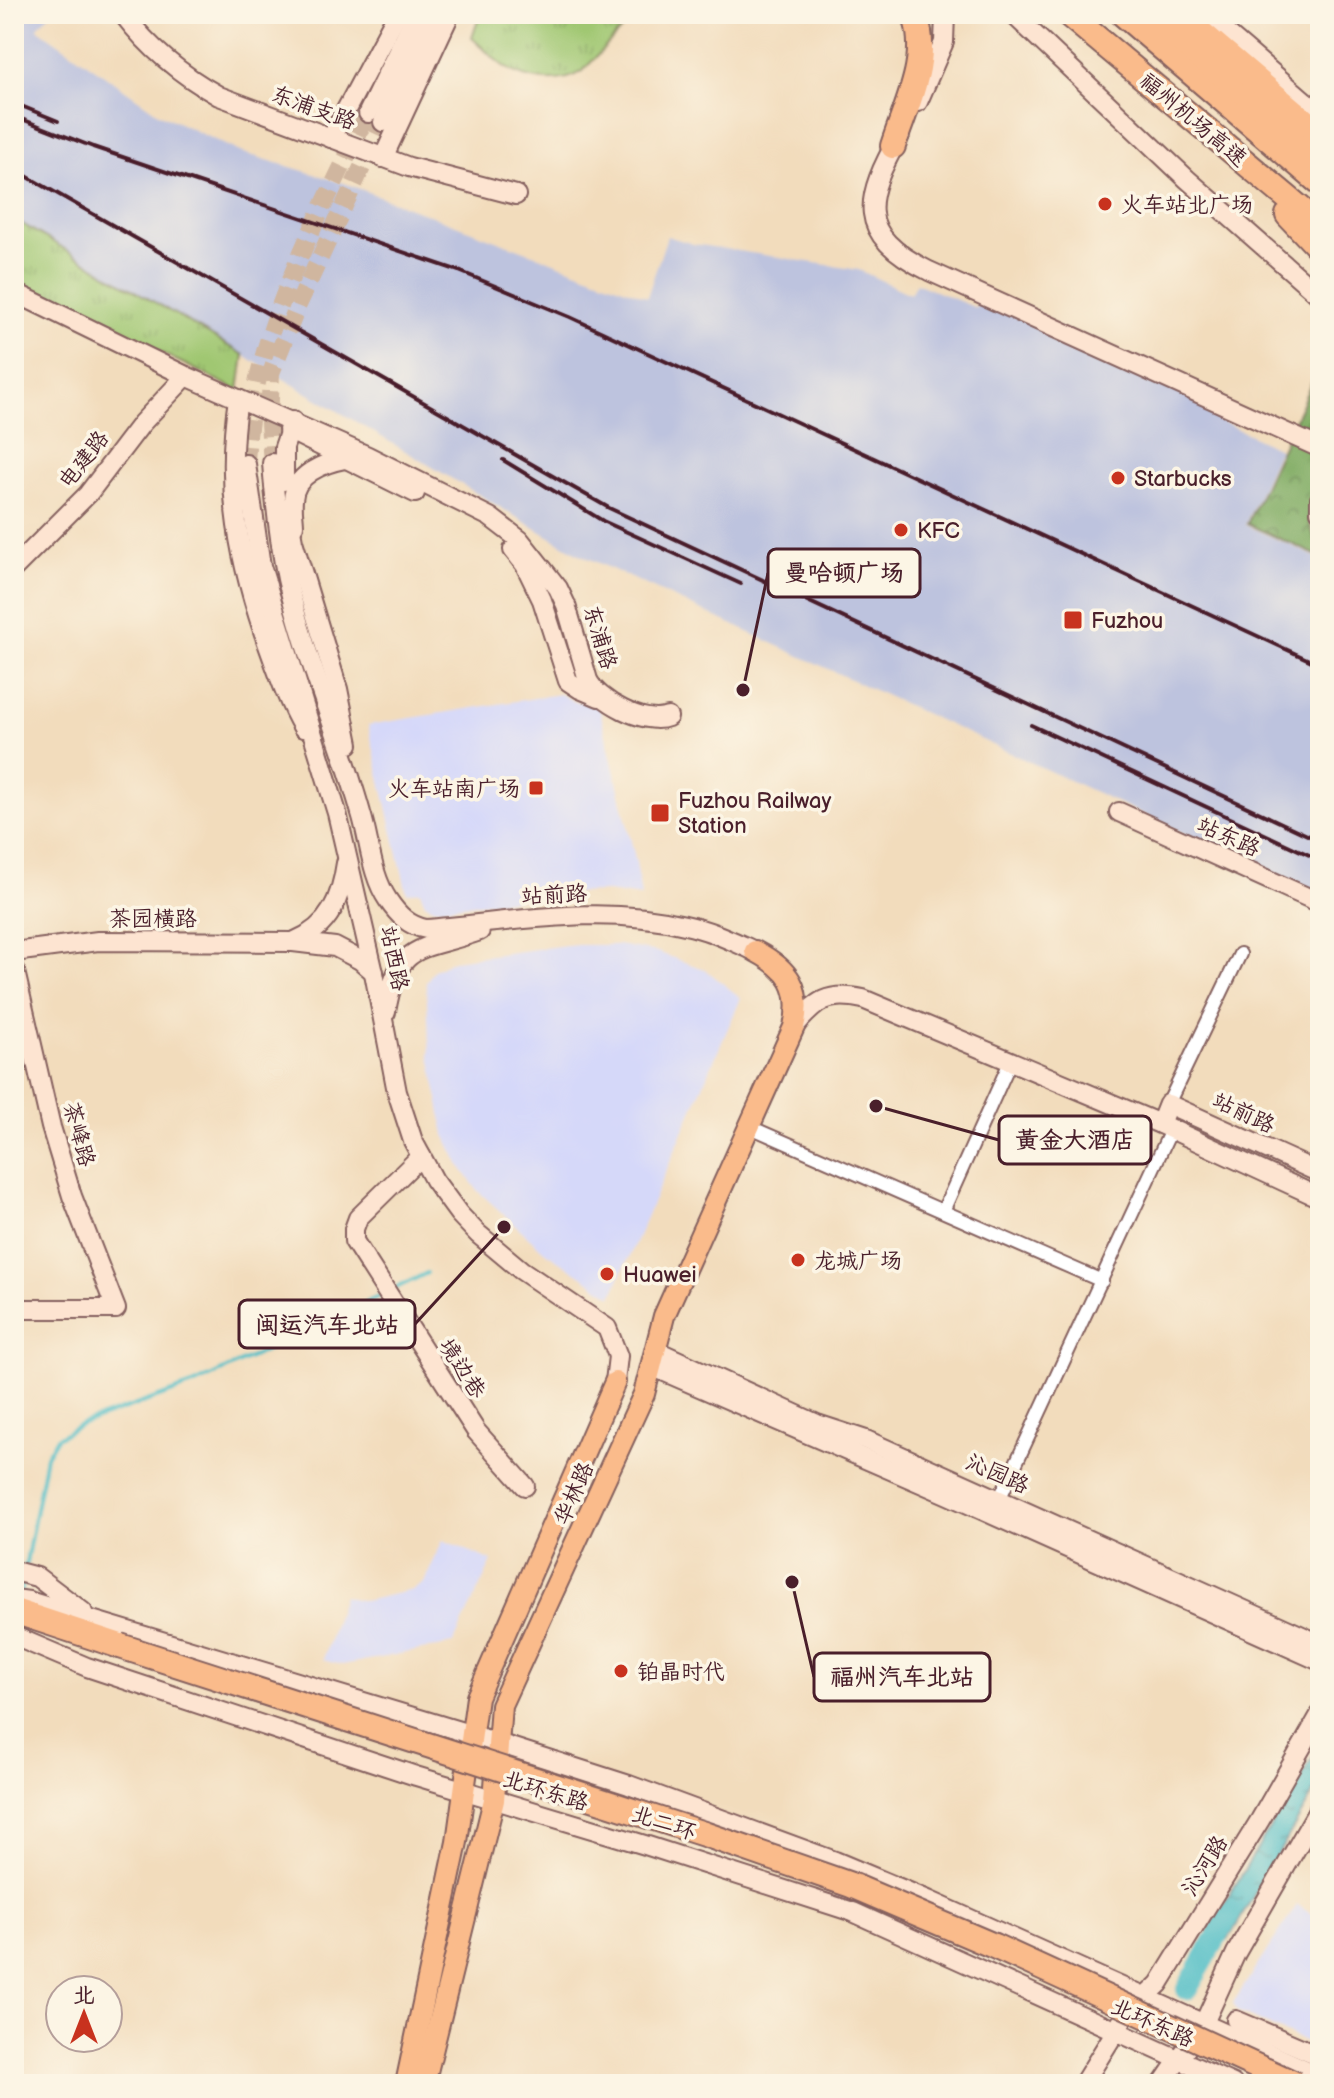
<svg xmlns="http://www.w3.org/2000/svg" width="1334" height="2098" font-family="'Balsamiq Sans','LXGW WenKai TC',sans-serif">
<defs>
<pattern id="grass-tufts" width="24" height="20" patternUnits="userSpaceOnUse" patternTransform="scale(2)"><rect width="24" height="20" fill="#a0c772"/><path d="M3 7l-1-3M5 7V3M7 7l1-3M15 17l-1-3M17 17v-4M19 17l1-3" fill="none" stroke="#8baa63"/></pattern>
<pattern id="forest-crowns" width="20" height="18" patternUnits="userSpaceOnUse" patternTransform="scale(2)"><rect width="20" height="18" fill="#80ac64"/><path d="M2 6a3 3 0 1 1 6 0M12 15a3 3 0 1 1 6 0" fill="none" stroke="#6b8b53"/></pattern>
<pattern id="water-ripples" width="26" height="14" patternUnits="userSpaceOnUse" patternTransform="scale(2)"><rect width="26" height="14" fill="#4fbdc6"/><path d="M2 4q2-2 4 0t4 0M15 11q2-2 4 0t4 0" fill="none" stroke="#4499a1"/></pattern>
</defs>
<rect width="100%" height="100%" fill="#fcf5e5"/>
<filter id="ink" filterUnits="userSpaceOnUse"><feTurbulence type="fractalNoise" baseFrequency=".0125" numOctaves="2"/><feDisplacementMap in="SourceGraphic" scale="16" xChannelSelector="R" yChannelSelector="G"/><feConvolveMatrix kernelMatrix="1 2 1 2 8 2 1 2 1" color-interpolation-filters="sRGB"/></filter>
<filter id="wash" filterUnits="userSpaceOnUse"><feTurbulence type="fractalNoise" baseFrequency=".006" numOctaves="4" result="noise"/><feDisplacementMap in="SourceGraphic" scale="32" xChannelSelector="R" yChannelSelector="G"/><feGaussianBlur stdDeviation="1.8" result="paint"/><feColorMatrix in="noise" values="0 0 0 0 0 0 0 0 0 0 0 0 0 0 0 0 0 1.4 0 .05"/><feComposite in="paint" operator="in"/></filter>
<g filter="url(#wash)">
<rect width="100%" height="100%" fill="#f2dcbc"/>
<g fill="#d5d8f9">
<polygon points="560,694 575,702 598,702 636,862 641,897 607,892 572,893 435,908 425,903 420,891 407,893 368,725"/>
<polygon points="567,945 618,945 657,952 706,970 741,998 612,1296 544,1251 478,1191 460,1166 445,1135 430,1055 426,982 434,970 454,960"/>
<polygon points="443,1540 492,1561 453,1644 342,1665 323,1660 343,1596 364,1601 413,1590 424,1583"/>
<polygon points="1297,1905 1320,1919 1320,2048 1238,2012 1233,2003"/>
</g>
<polygon fill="#bdc3de" points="14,14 50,14 37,28 158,113 240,152 344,183 647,297 667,236 693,244 859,270 910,294 916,283 976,308 984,292 1223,407 1219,420 1279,449 1245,525 1320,559 1320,896 577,553 14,219"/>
<g fill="url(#grass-tufts)" stroke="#75734e" stroke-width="2">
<path d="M480 14H636L583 71C564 84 537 82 516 73 500 67 485 49 472 38Z"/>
<polygon points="14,219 244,355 239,391 14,281"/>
</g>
<path fill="url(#forest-crowns)" stroke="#656648" stroke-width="2" d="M1320 364V485C1312 500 1305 515 1312 531 1315 541 1320 546 1320 557L1247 524Z"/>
<polygon fill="url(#water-ripples)" stroke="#4c6e78" stroke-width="2" points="1320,1745 1320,1782 1228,1940 1208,1930"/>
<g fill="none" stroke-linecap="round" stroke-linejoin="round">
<g stroke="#4fbdc6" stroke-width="4">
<polyline points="394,1289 427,1273"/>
<polyline points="25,1568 46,1456 57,1438 82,1424 193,1385 382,1295"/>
<polyline points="20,1596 23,1577"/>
</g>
<polyline stroke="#4fbdc6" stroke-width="22" points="1187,1989 1231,1912"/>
</g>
</g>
<g filter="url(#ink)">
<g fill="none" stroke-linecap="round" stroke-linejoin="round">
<g stroke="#d0b69f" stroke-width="18" stroke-dasharray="18 9" stroke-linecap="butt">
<polyline points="272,463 269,423 271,373 298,305 383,122"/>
<path d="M246 464C251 337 315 225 368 113"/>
</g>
<defs>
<g id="street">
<polyline points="1168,1104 1240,954"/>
<polyline points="748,1126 1102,1281"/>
<polyline points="943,1211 1011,1060"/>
<polyline points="997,1504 1171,1130"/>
</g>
<g id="secondary">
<path d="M123 14C149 48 181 75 219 96L409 167 516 195"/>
<polyline points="1013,14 1187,179 1320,296"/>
<polyline points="1204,14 1320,114"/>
<polyline points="918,102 944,42 945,14"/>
<polyline points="368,113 416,14"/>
<polyline points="383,122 434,14"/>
<path d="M900 135C864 199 854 234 929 271L1320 448"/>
<polyline points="331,138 397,14"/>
<polyline points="383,158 450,14"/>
<path d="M14 292 186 376 368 456 490 517 520 540 558 588 566 605 588 680C598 701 645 726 668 717"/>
<path d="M238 399C224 488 239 564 269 648 279 676 288 702 303 728"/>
<polyline points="288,430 415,493"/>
<path d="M272 463C275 502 279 540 287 579 305 658 339 734 361 813 370 842 371 875 388 900 398 915 409 926 426 929 512 922 600 904 685 925 710 930 732 941 755 951"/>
<polyline points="246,464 261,566 337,813 374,973 397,1092 413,1141 434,1180 459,1214 478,1234 521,1270 607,1328 618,1356 615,1382"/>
<polyline points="284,481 284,447 293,421"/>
<polyline points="1320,499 1320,511"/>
<polyline points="288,514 293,541 338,689 349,744"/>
<path d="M294 526C294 518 292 509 293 500 294 474 324 463 345 459"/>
<polyline points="513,550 525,565 542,600 568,681 580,689 599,697"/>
<polyline points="14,568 88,494 142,423 186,376"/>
<polyline points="1119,812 1320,903"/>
<path d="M295 941C330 927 341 898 346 863"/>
<polyline points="14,952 98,941 293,942 335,947 360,960 374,972"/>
<polyline points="14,967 51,1127 72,1196 116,1309 14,1309"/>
<path d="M386 1012C398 939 421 952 480 931"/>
<path d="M794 1027C816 1001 828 991 863 999L1160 1124 1320 1198"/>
<polyline points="1160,1124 1168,1104 1320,1173"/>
<polyline points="421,1156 358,1218 354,1229 354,1241 476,1431 525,1486"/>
<polyline points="655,1350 817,1424 866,1440 1320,1644"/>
<polyline points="651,1366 946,1494 1320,1661"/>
<polyline points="14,1571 37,1577 83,1612"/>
<polyline points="14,1599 29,1601 473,1735 629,1785 835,1861 928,1900 1320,2076"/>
<polyline points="14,1636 87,1667 416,1776 645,1845 853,1912 1233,2084"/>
<polyline points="1236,2020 1320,2056"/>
<polyline points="1083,2084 1125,2016 1159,1984 1260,1820 1320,1715"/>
<polyline points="1162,2084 1204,2023 1236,1953 1320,1807"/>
</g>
<g id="primary">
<polyline points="406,2084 457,1842 477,1697 615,1382"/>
<path d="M424 2084 494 1800 501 1705 644 1394 664 1316 794 1027C803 988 789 969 755 951"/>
</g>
<g id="highway">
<polyline points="1068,14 1320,225"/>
<polyline points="1123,14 1320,183"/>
<polyline points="1148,14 1265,110 1313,158"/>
<polyline points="1179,14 1320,134"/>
<path d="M893 146C906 105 932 57 914 14"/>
<polyline points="1288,215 1320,249"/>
<polyline points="14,1611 120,1646"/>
</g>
</defs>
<use href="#street" stroke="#85615e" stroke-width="16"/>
<use href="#secondary" stroke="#85615e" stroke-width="22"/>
<use href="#primary" stroke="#85615e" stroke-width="24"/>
<use href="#highway" stroke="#85615e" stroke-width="28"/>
<use href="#street" stroke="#fff" stroke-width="12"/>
<use href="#secondary" stroke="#fde4d1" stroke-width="18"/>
<use href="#primary" stroke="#fabb8b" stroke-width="20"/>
<use href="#highway" stroke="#fabb8b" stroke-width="24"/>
<g stroke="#4a1f2b" stroke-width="4">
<polyline points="14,103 58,121"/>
<polyline points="14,116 93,147 459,271 570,317 1320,665"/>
<polyline points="14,169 609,508 1320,841"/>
<polyline points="503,460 603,521 741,584"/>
<polyline points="1031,725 1320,860"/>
</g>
<defs>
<polyline id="highway-bridge" points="120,1646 704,1834 851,1885 994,1946 1295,2084"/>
</defs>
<use href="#highway-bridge" stroke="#85615e" stroke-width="28" stroke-linecap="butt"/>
<use href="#highway-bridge" stroke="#fabb8b" stroke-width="24"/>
</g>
</g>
<g fill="#c8321e" stroke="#fcf5e5" stroke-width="3">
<circle cx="1105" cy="204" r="8"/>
<circle cx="1118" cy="478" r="8"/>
<circle cx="901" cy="530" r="8"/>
<rect x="1063" y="610" width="20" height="20" rx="4"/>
<rect x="528" y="780" width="16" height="16" rx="4"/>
<rect x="650" y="803" width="20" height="20" rx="4"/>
<circle cx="798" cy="1260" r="8"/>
<circle cx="607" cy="1274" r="8"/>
<circle cx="621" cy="1671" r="8"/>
</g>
<g text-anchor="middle" stroke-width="7" stroke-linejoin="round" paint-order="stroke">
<g font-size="22" fill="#4a1f2b" stroke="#fcf5e5">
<text transform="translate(314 107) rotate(20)" y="8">东浦支路</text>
<text transform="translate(1194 119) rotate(40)" y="8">福州机场高速</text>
<text transform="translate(83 459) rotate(-52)" y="8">电建路</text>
<text transform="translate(601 637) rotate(73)" y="8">东浦路</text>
<text transform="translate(1229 836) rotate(24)" y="8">站东路</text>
<text transform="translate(554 894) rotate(-3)" y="8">站前路</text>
<text x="153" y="926">茶园横路</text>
<text transform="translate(395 958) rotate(78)" y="8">站西路</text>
<text transform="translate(1244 1112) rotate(25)" y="8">站前路</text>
<text transform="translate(80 1134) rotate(75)" y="8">茶峰路</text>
<text transform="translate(463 1368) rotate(57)" y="8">境边巷</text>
<text transform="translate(998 1473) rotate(24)" y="8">沁园路</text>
<text transform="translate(573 1493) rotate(-66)" y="8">华林路</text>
<text transform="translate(546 1790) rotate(17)" y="8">北环东路</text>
<text transform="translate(664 1822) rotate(18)" y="8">北二环</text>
<text transform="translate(1204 1865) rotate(-58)" y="8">沁河路</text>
<text transform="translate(1153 2022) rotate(24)" y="8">北环东路</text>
</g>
<g font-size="22" fill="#4a1f2b" stroke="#fcf5e5" text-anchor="start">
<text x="1121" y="212">火车站北广场</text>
<text x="1134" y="486">Starbucks</text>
<text x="917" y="538">KFC</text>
<text x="1091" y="628">Fuzhou</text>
<text x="520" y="796" text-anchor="end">火车站南广场</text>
<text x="678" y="808">Fuzhou Railway<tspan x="678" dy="25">Station</tspan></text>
<text x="814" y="1268">龙城广场</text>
<text x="623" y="1282">Huawei</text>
<text x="637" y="1679">铂晶时代</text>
</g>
</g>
<path fill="none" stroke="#4a1f2b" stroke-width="3" d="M743 690L768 573M876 1106L999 1140M504 1227L415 1324M792 1582L814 1677"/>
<g fill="#4a1f2b" stroke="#fcf5e5" stroke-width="3">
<circle cx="743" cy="690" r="8"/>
<circle cx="876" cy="1106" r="8"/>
<circle cx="504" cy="1227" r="8"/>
<circle cx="792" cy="1582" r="8"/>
</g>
<g fill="#fcf5e5" stroke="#4a1f2b" stroke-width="3">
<rect x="768" y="549" width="152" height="48" rx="8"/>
<rect x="999" y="1116" width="152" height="48" rx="8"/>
<rect x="239" y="1300" width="176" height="48" rx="8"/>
<rect x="814" y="1653" width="176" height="48" rx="8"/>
</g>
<g font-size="24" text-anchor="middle" font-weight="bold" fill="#4a1f2b">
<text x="844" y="581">曼哈顿广场</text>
<text x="1075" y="1148">黄金大酒店</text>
<text x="327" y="1333">闽运汽车北站</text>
<text x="902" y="1685">福州汽车北站</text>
</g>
<rect width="1334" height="2098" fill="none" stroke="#fcf5e5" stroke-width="48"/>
<g transform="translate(84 2014)"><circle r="38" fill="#fcf5e5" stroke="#b59f9b" stroke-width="2"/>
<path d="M0-6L14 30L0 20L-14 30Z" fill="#c8321e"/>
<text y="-12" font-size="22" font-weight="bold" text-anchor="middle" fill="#4a1f2b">北</text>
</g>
</svg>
